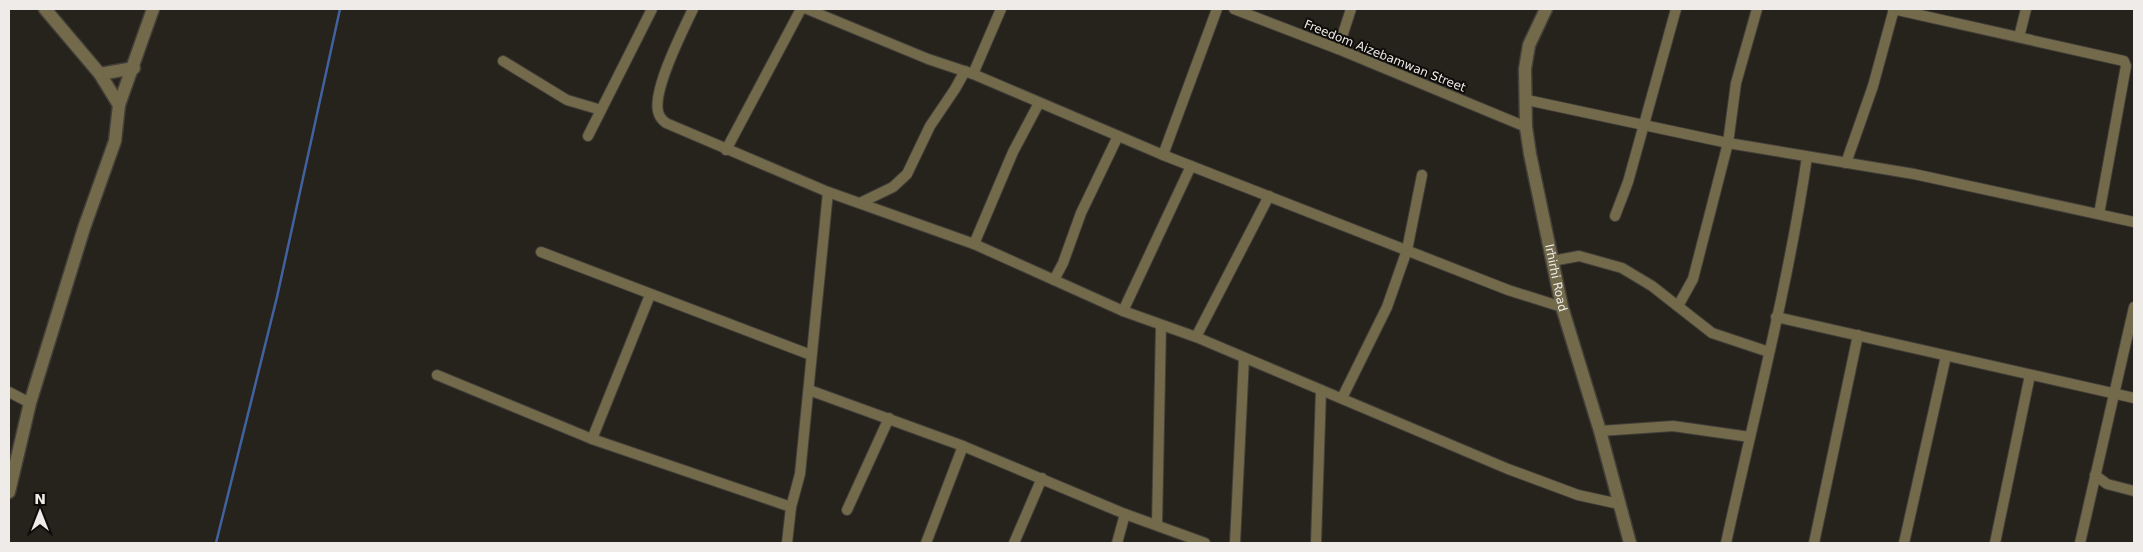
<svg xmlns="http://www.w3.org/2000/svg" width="2143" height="552" font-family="'DejaVu Sans',sans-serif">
<rect width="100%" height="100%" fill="#26221c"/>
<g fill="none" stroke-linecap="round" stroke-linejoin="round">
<polyline stroke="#41629f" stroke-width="2.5" points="216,543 277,297 340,9"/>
<defs>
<g id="minor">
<path d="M693 9C683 30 653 89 658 111 659 117 662 120 666 123L828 192 974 244 1123 311 1196 337 1508 469 1578 495 1619 504"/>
<polyline points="807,9 928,59 973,74 1163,155 1508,290 1562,307"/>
<polyline points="1234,9 1338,49 1526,127"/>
<polyline points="1893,9 2124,61 2126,66 2099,214"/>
<polyline points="2019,37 2026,9"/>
<polyline points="1338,49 1351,9"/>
<polyline points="503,61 567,100 601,110"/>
<polyline points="973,74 1001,9"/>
<polyline points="1527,100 1728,143 1914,174 2134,222"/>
<polyline points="588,136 652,9"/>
<polyline points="726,150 801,9"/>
<polyline points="1163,155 1217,9"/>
<polyline points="1846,163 1873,86 1894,9"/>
<polyline points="860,203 893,187 907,174 930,126 955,89 965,71"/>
<polyline points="1615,216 1628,182 1676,9"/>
<polyline points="974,244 1013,152 1039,103"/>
<polyline points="541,252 811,355"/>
<polyline points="1552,261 1579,256 1622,268 1652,286 1712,333 1769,352"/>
<polyline points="1054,280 1063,263 1081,213 1118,136"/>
<polyline points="1678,306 1693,279 1728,143 1736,83 1757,9"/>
<polyline points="1123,311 1191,166"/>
<polyline points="1776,317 2134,398"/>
<polyline points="1196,337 1269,196"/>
<polyline points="437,375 592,439 791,507"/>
<polyline points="809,390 963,446 1125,514 1205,543"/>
<polyline points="9,392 30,403"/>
<polyline points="1342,398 1387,307 1407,250 1422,175"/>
<polyline points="1600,431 1673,426 1750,437"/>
<polyline points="592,439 650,295"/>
<polyline points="2095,475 2107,484 2134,491"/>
<polyline points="847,510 889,418"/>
<polyline points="1157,525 1161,325"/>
<polyline points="787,543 791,507 800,474 828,192"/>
<polyline points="926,543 963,446"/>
<polyline points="1014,543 1042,478"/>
<polyline points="1117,543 1125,514"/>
<polyline points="1235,543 1244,358"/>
<polyline points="1316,543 1321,390"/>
<path d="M1726 543C1754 415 1788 287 1807 157"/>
<polyline points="1814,543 1858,335"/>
<polyline points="1904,543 1946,356"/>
<polyline points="1995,543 2030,375"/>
<polyline points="2080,543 2134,307"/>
</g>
<g id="tertiary">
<polyline points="45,9 100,74 119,105"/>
<path id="s1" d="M1546 9 1529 45 1525 69 1526 127 1530 154 1562 307 1600 431 1630 543"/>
<polyline points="100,74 134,68"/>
<polyline points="9,492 30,403 84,228 115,141 119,105 153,9"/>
</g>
</defs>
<use href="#minor" stroke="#423e39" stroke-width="12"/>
<use href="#tertiary" stroke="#423e39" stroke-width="15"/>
<use href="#minor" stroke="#726a4a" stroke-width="10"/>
<use href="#tertiary" stroke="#726a4a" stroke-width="12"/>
</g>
<g text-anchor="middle" stroke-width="4" stroke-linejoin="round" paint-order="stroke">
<g font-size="12" fill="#eeebe8" stroke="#0e0c09">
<text transform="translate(1385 56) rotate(22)" y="4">Freedom Aizebamwan Street</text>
<text dy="4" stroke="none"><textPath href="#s1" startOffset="276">Irhirhi Road</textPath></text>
</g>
</g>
<rect width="2143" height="552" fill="none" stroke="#eeebe8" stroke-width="20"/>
<g transform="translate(40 512)" stroke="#0e0c09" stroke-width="4" paint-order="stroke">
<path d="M0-4L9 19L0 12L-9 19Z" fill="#eeebe8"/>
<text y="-8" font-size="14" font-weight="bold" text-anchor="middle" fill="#eeebe8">N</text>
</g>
</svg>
